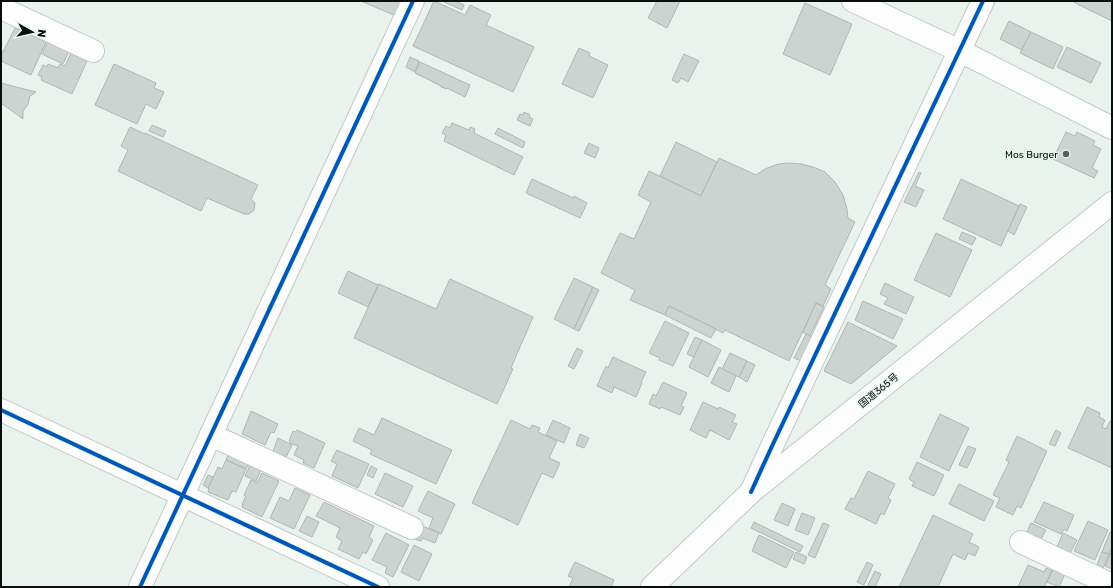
<svg xmlns="http://www.w3.org/2000/svg" width="1113" height="588" font-family="Rubik,'Noto Sans JP',sans-serif">
<rect width="100%" height="100%" fill="#eaf2ee"/>
<g fill="#cdd3d0" stroke="#afb6b3">
<polygon points="361,1 399,1 402,2 396,16"/>
<polygon points="434,1 465,15 470,5 491,15 486,25 534,47 513,92 413,46"/>
<polygon points="444,1 455,1 464,5 462,10 444,2"/>
<polygon points="657,1 680,1 667,28 648,18"/>
<polygon points="1072,1 1112,1 1112,21 1079,5"/>
<polygon points="805,3 852,24 830,75 783,54"/>
<polygon points="1009,21 1031,32 1022,50 1000,39"/>
<polygon points="15,28 46,42 31,75 1,61 1,51 3,52"/>
<polygon points="1031,32 1063,47 1053,69 1020,53"/>
<polygon points="48,41 69,51 63,64 42,54"/>
<polygon points="1067,47 1101,63 1091,83 1057,67"/>
<polygon points="579,48 590,53 589,56 608,65 593,98 562,84"/>
<polygon points="71,53 87,61 72,94 41,80 42,77 38,75 43,65 47,67 48,64 58,68 60,64 65,66"/>
<polygon points="684,54 699,61 688,82 681,78 678,83 672,80"/>
<polygon points="410,57 419,61 415,72 406,67"/>
<polygon points="420,62 470,85 465,97 447,88 447,89 441,87 441,86 415,73"/>
<polygon points="114,64 156,83 154,88 164,92 156,109 146,104 137,124 95,105"/>
<polygon points="1,83 36,92 30,96 28,104 23,111 23,119 1,103"/>
<polygon points="524,112 530,115 529,117 533,119 530,126 517,120 520,114 523,115"/>
<polygon points="452,123 469,130 470,127 475,129 474,133 523,157 514,175 444,141 446,135 442,133 446,126 450,128"/>
<polygon points="152,125 166,131 163,137 149,131"/>
<polygon points="130,127 145,134 145,133 258,185 251,199 255,203 254,210 249,214 244,214 207,198 201,211 118,171 128,150 121,146"/>
<polygon points="498,128 525,142 523,148 495,134"/>
<polygon points="1066,132 1075,136 1077,132 1095,141 1093,145 1101,149 1092,168 1098,171 1094,178 1053,159"/>
<polygon points="676,142 717,162 701,196 660,176"/>
<polygon points="589,143 599,148 595,158 584,153"/>
<polygon points="719,158 756,175 765,169 778,164 789,163 801,164 813,167 825,172 835,182 843,195 847,209 848,218 855,222 825,285 831,289 823,306 816,303 789,361 725,330 723,333 669,306 665,315 630,300 635,290 601,273 620,233 634,239 651,202 638,195 649,171 701,196"/>
<polygon points="919,172 921,173 915,186 924,190 916,207 904,202"/>
<polygon points="532,179 573,198 574,196 587,203 580,218 526,193"/>
<polygon points="961,179 1019,206 1001,246 943,219"/>
<polygon points="1020,204 1027,207 1014,235 1008,231"/>
<polygon points="962,232 976,238 972,245 959,239"/>
<polygon points="936,233 972,250 950,297 914,280"/>
<polygon points="348,271 378,285 368,307 338,293"/>
<polygon points="574,278 593,287 574,329 554,319"/>
<polygon points="450,279 533,317 511,368 513,369 497,404 354,338 379,284 436,309"/>
<polygon points="885,283 914,297 906,314 884,304 888,298 880,294"/>
<polygon points="593,287 599,290 579,331 574,329"/>
<polygon points="863,301 903,319 893,339 855,320"/>
<polygon points="816,303 824,307 810,336 803,332"/>
<polygon points="669,306 716,329 711,338 665,315"/>
<polygon points="665,321 689,333 673,366 659,360 660,358 649,353"/>
<polygon points="848,322 897,346 851,384 824,371"/>
<polygon points="806,334 812,337 801,361 794,358"/>
<polygon points="695,337 702,340 694,357 687,354"/>
<polygon points="702,340 721,350 708,377 689,367"/>
<polygon points="577,348 583,351 574,369 568,366"/>
<polygon points="730,353 747,361 739,377 722,369"/>
<polygon points="613,357 646,372 641,382 642,383 636,397 614,387 612,393 597,386 606,366 608,368"/>
<polygon points="747,361 755,365 747,382 739,377"/>
<polygon points="719,367 736,376 729,392 711,383"/>
<polygon points="663,382 687,393 681,406 684,407 680,415 661,407 660,409 649,404 653,394 656,396"/>
<polygon points="703,402 718,409 719,407 736,415 732,422 737,424 729,440 710,430 706,438 690,430"/>
<polygon points="1087,407 1100,413 1099,417 1105,420 1102,427 1106,429 1110,421 1112,422 1112,468 1068,448"/>
<polygon points="251,411 278,424 274,433 271,432 265,445 242,434"/>
<polygon points="940,414 969,428 949,471 920,457"/>
<polygon points="382,418 452,450 436,484 370,454 372,450 353,441 359,428 374,435"/>
<polygon points="511,420 530,429 532,425 540,428 538,432 557,441 549,458 560,463 553,478 542,473 518,525 472,503"/>
<polygon points="553,420 570,428 564,443 546,435"/>
<polygon points="297,430 325,443 314,468 303,463 304,460 294,455 298,446 290,443 290,441 289,441 293,431 295,432"/>
<polygon points="1056,430 1061,433 1055,446 1049,444"/>
<polygon points="580,434 589,438 584,448 576,445"/>
<polygon points="1017,436 1047,451 1021,508 1017,506 1013,515 996,507 1000,498 993,495 1009,462 1006,460"/>
<polygon points="278,438 292,445 286,457 273,451"/>
<polygon points="968,446 976,449 967,468 959,465"/>
<polygon points="337,450 369,464 358,488 332,476 337,464 331,461"/>
<polygon points="229,453 249,463 246,469 226,460"/>
<polygon points="226,460 246,469 236,492 232,491 228,500 208,492 209,489 208,488 218,467 222,469"/>
<polygon points="917,462 944,475 934,496 912,486 914,482 909,479"/>
<polygon points="250,465 261,470 256,481 245,476"/>
<polygon points="371,466 377,469 373,478 367,475"/>
<polygon points="868,471 895,484 888,498 891,500 884,515 881,513 876,524 845,509 851,498 854,499"/>
<polygon points="262,473 279,481 262,517 242,507 243,505 242,504 246,496 244,495 251,480 257,483"/>
<polygon points="385,473 413,486 403,507 375,494"/>
<polygon points="208,475 213,477 208,488 203,485"/>
<polygon points="959,484 994,501 984,521 949,504"/>
<polygon points="295,488 310,495 294,529 270,518 280,497 289,501"/>
<polygon points="428,491 455,504 441,534 429,528 433,518 418,511"/>
<polygon points="324,502 374,526 369,537 373,540 366,554 363,552 359,559 338,549 342,541 336,537 340,528 316,516"/>
<polygon points="1044,502 1074,515 1067,531 1064,529 1061,534 1034,522"/>
<polygon points="782,503 795,509 788,526 774,520"/>
<polygon points="802,513 815,518 808,535 795,530"/>
<polygon points="933,515 973,534 969,542 979,547 975,556 968,553 965,560 953,554 938,587 899,587"/>
<polygon points="307,516 319,522 312,537 299,531"/>
<polygon points="1088,521 1108,530 1095,560 1074,551"/>
<polygon points="754,522 803,546 800,552 751,528"/>
<polygon points="823,523 829,525 815,558 808,555"/>
<polygon points="1031,523 1046,530 1040,541 1026,534"/>
<polygon points="420,525 439,533 435,543 422,538 421,541 414,539"/>
<polygon points="1110,532 1112,533 1112,547 1109,554 1102,552"/>
<polygon points="386,533 409,545 393,577 385,573 387,567 372,560"/>
<polygon points="1063,533 1077,540 1070,553 1057,547"/>
<polygon points="759,535 794,552 786,568 752,551"/>
<polygon points="414,545 432,554 419,581 401,572"/>
<polygon points="1112,550 1112,569 1105,566"/>
<polygon points="796,552 807,557 804,564 793,559"/>
<polygon points="1102,552 1109,554 1103,568 1097,565"/>
<polygon points="575,562 614,580 611,587 569,587 573,578 568,576"/>
<polygon points="867,562 873,565 864,585 857,582"/>
<polygon points="1028,565 1044,572 1046,568 1052,571 1044,587 1018,587"/>
<polygon points="1053,569 1065,574 1059,587 1047,582"/>
<polygon points="875,571 881,574 875,587 867,587"/>
</g>
<g fill="none" stroke-linecap="round" stroke-linejoin="round">
<defs>
<g id="minor">
<polyline points="1,8 93,51"/>
<polyline points="1,410 378,587"/>
<polyline points="211,435 412,528"/>
<polyline points="751,492 773,444 983,1"/>
<polyline points="1021,542 1112,585"/>
<polyline points="140,587 413,1"/>
</g>
<polyline id="tertiary" points="853,1 960,51 1112,128"/>
<polyline id="trunk" points="652,587 751,492 1112,203"/>
</defs>
<use href="#minor" stroke="#c2c9c6" stroke-width="24"/>
<use href="#tertiary" stroke="#c2c9c6" stroke-width="24"/>
<use href="#trunk" stroke="#c2c9c6" stroke-width="24"/>
<use href="#minor" stroke="#fcfdfc" stroke-width="22"/>
<use href="#tertiary" stroke="#fcfdfc" stroke-width="22"/>
<use href="#trunk" stroke="#fcfdfc" stroke-width="22"/>
<defs>
<g id="cycleway">
<polyline points="1,410 378,587"/>
<polyline points="751,492 773,444 983,1"/>
<polyline points="140,587 413,1"/>
</g>
</defs>
<use href="#cycleway" stroke="#e7f5ef" stroke-width="6"/>
<use href="#cycleway" stroke="#0057b8" stroke-width="4"/>
</g>
<circle fill="#585e5b" stroke="#e7f5ef" stroke-width="1.5" cx="1066" cy="154" r="4"/>
<g text-anchor="middle" stroke-width="3" stroke-linejoin="round" paint-order="stroke">
<g font-size="10" fill="#090e0c" stroke="#e7f5ef" text-anchor="end">
<text x="1058" y="158">Mos Burger</text>
</g>
<g font-size="10" fill="#090e0c" stroke="#e7f5ef">
<text transform="translate(878 390) rotate(-39)" y="4">国道365号</text>
</g>
</g>
<rect width="1113" height="588" fill="none" stroke="#090e0c" stroke-width="4"/>
<g transform="translate(32 32) rotate(98)" stroke="#e7f5ef" stroke-width="3" paint-order="stroke">
<path d="M0-3L7 15L0 10L-7 15Z" fill="#090e0c"/>
<text y="-6" font-size="11" font-weight="bold" text-anchor="middle" fill="#090e0c">N</text>
</g>
</svg>
